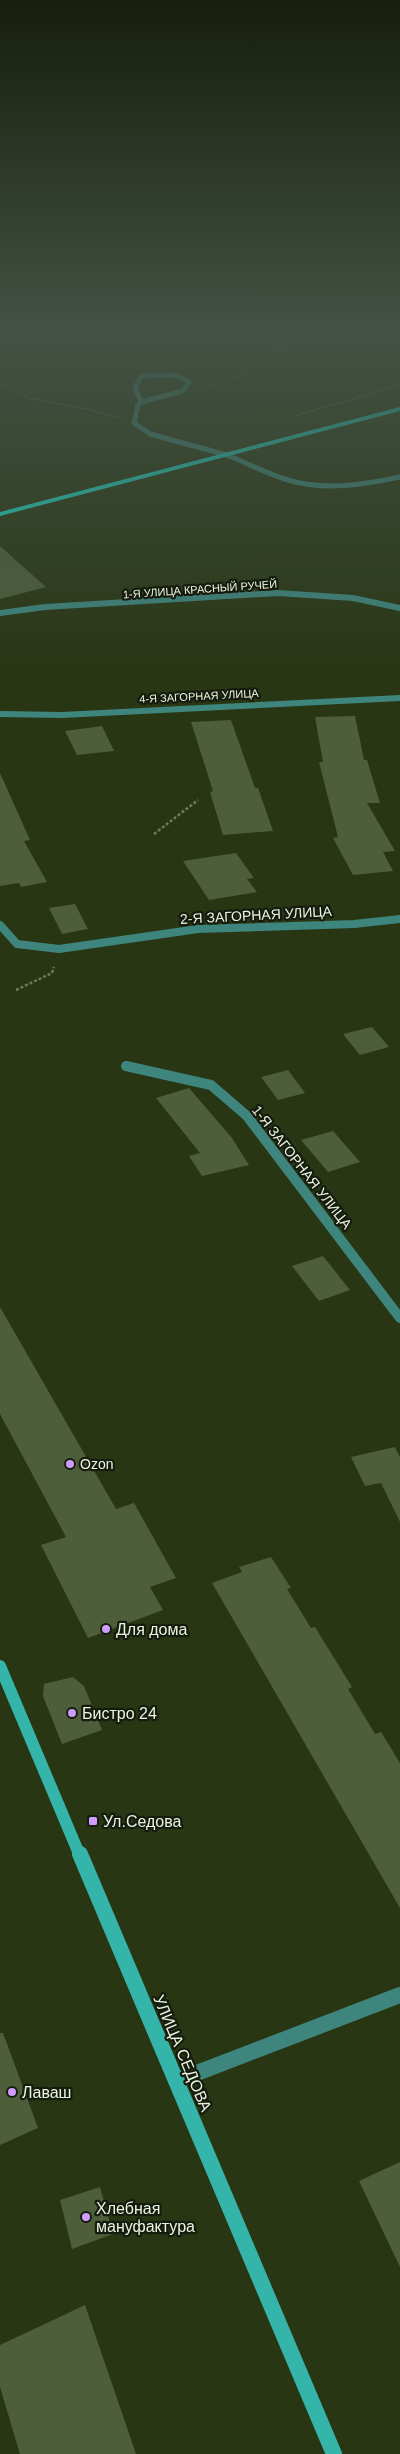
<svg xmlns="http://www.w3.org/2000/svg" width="400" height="2454" font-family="Helvetica,sans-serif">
<rect width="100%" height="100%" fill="#293614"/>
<g fill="#4e5d3a">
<polygon points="0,546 46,587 0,599"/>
<polygon points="355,716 364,760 367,760 380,803 367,803 395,851 383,852 393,871 353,875 333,838 338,837 319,762 323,762 315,717"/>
<polygon points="231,720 255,788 258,788 273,831 223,835 210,792 213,791 191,722"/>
<polygon points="102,726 114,751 77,755 65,731"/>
<polygon points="0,773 30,840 24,841 47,882 21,887 19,883 0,886"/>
<polygon points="236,853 254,878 247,879 257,892 209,900 183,861"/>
<polygon points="75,904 88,929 62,934 49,908"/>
<polygon points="372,1027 389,1047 360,1055 343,1034"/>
<polygon points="288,1070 305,1093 278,1100 261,1077"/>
<polygon points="189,1088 232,1138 249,1165 202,1176 189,1156 200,1153 156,1098"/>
<polygon points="333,1131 360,1162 328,1172 301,1140"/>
<polygon points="323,1256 350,1290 319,1301 292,1266"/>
<polygon points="0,1307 116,1509 134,1503 176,1578 150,1587 163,1610 88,1638 41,1545 66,1537 0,1414"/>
<polygon points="395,1447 400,1457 400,1522 381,1483 365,1486 351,1457"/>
<polygon points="271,1557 291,1588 287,1589 311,1628 315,1627 352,1687 348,1689 375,1734 381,1732 400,1763 400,1908 212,1583 242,1572 239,1567"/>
<polygon points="73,1677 84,1686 102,1730 62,1744 43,1696 44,1684"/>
<polygon points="0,2033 3,2033 38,2128 0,2145"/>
<polygon points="400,2162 400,2267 359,2181"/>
<polygon points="100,2187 113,2234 72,2249 60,2200"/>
<polygon points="85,2305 136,2454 20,2454 0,2387 0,2345"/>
</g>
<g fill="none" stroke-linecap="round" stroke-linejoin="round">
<g stroke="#6e795c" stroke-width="1" stroke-dasharray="2 1" stroke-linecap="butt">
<polyline points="284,345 400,336"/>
<polyline points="0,382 29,398 91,410 118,418"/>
<polyline points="205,387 240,375 245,362 284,345 306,329"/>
<polyline points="295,416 400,385"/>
</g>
<g stroke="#6e795c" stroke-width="2.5" stroke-dasharray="3 2" stroke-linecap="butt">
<polyline points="154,834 198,800"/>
<polyline points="16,990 52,973 54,967"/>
</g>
<g stroke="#3e857e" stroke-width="5">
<polygon points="176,375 189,382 183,391 141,402 135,388 141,376"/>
<polyline points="141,402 138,405 134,423 150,434 227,455"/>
</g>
<path stroke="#3e857e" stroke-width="5" d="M227 455C247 463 267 474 288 480 325 491 363 485 400 477"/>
<g stroke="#3e857e" stroke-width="6">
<polyline points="0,613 45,607 278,593 353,598 400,608"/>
<polyline points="0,714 62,715 400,698"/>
</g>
<polyline stroke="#3e857e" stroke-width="8" points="0,925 17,944 59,949 198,929 354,924 400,919"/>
<polyline stroke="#3e857e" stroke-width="10" points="126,1066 211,1085 247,1116 400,1318"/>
<polyline stroke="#3e857e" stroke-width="16" points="176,2081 400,1995"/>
<polyline stroke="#35b4aa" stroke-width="12" points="0,1666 80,1856"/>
<polyline stroke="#35b4aa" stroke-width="16" points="80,1854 334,2454"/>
<polygon fill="#1cd8cc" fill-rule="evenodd" points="400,407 400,411 0,516 0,512"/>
</g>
<linearGradient id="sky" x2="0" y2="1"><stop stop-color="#171e0b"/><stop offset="0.49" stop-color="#435245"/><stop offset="1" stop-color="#435245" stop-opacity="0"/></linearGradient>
<rect width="400" height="672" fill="url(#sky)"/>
<g fill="#d09dff" stroke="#151b0d" stroke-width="2">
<circle cx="70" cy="1464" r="5"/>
<circle cx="106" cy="1629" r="5"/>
<circle cx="72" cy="1713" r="5"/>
<rect x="88" y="1816" width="10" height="10" rx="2.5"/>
<circle cx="12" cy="2092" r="5"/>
<circle cx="86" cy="2217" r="5"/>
</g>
<g text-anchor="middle" stroke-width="4.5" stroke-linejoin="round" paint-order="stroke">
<g font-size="11" fill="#ebf4e0" stroke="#151b0d">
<text transform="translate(200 589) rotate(-4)" y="4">1-Я УЛИЦА КРАСНЫЙ РУЧЕЙ</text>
<text transform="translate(199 696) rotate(-3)" y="4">4-Я ЗАГОРНАЯ УЛИЦА</text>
</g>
<g font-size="14" fill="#ebf4e0" stroke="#151b0d">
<text transform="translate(256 915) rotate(-3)" y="5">2-Я ЗАГОРНАЯ УЛИЦА</text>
<text transform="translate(302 1167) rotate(52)" y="5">1-Я ЗАГОРНАЯ УЛИЦА</text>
</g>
<g font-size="14" fill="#ebf4e0" stroke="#151b0d" text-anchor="start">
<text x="80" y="1469">Ozon</text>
</g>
<g font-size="16" fill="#ebf4e0" stroke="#151b0d" text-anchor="start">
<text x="116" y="1635">Для дома</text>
<text x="82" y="1719">Бистро 24</text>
<text x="103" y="1827">Ул.Седова</text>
<text x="22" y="2098">Лаваш</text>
<text x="96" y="2214">Хлебная<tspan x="96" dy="18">мануфактура</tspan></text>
</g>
<g font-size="16" fill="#ebf4e0" stroke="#151b0d">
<text transform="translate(183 2053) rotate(67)" y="6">УЛИЦА СЕДОВА</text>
</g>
</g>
</svg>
